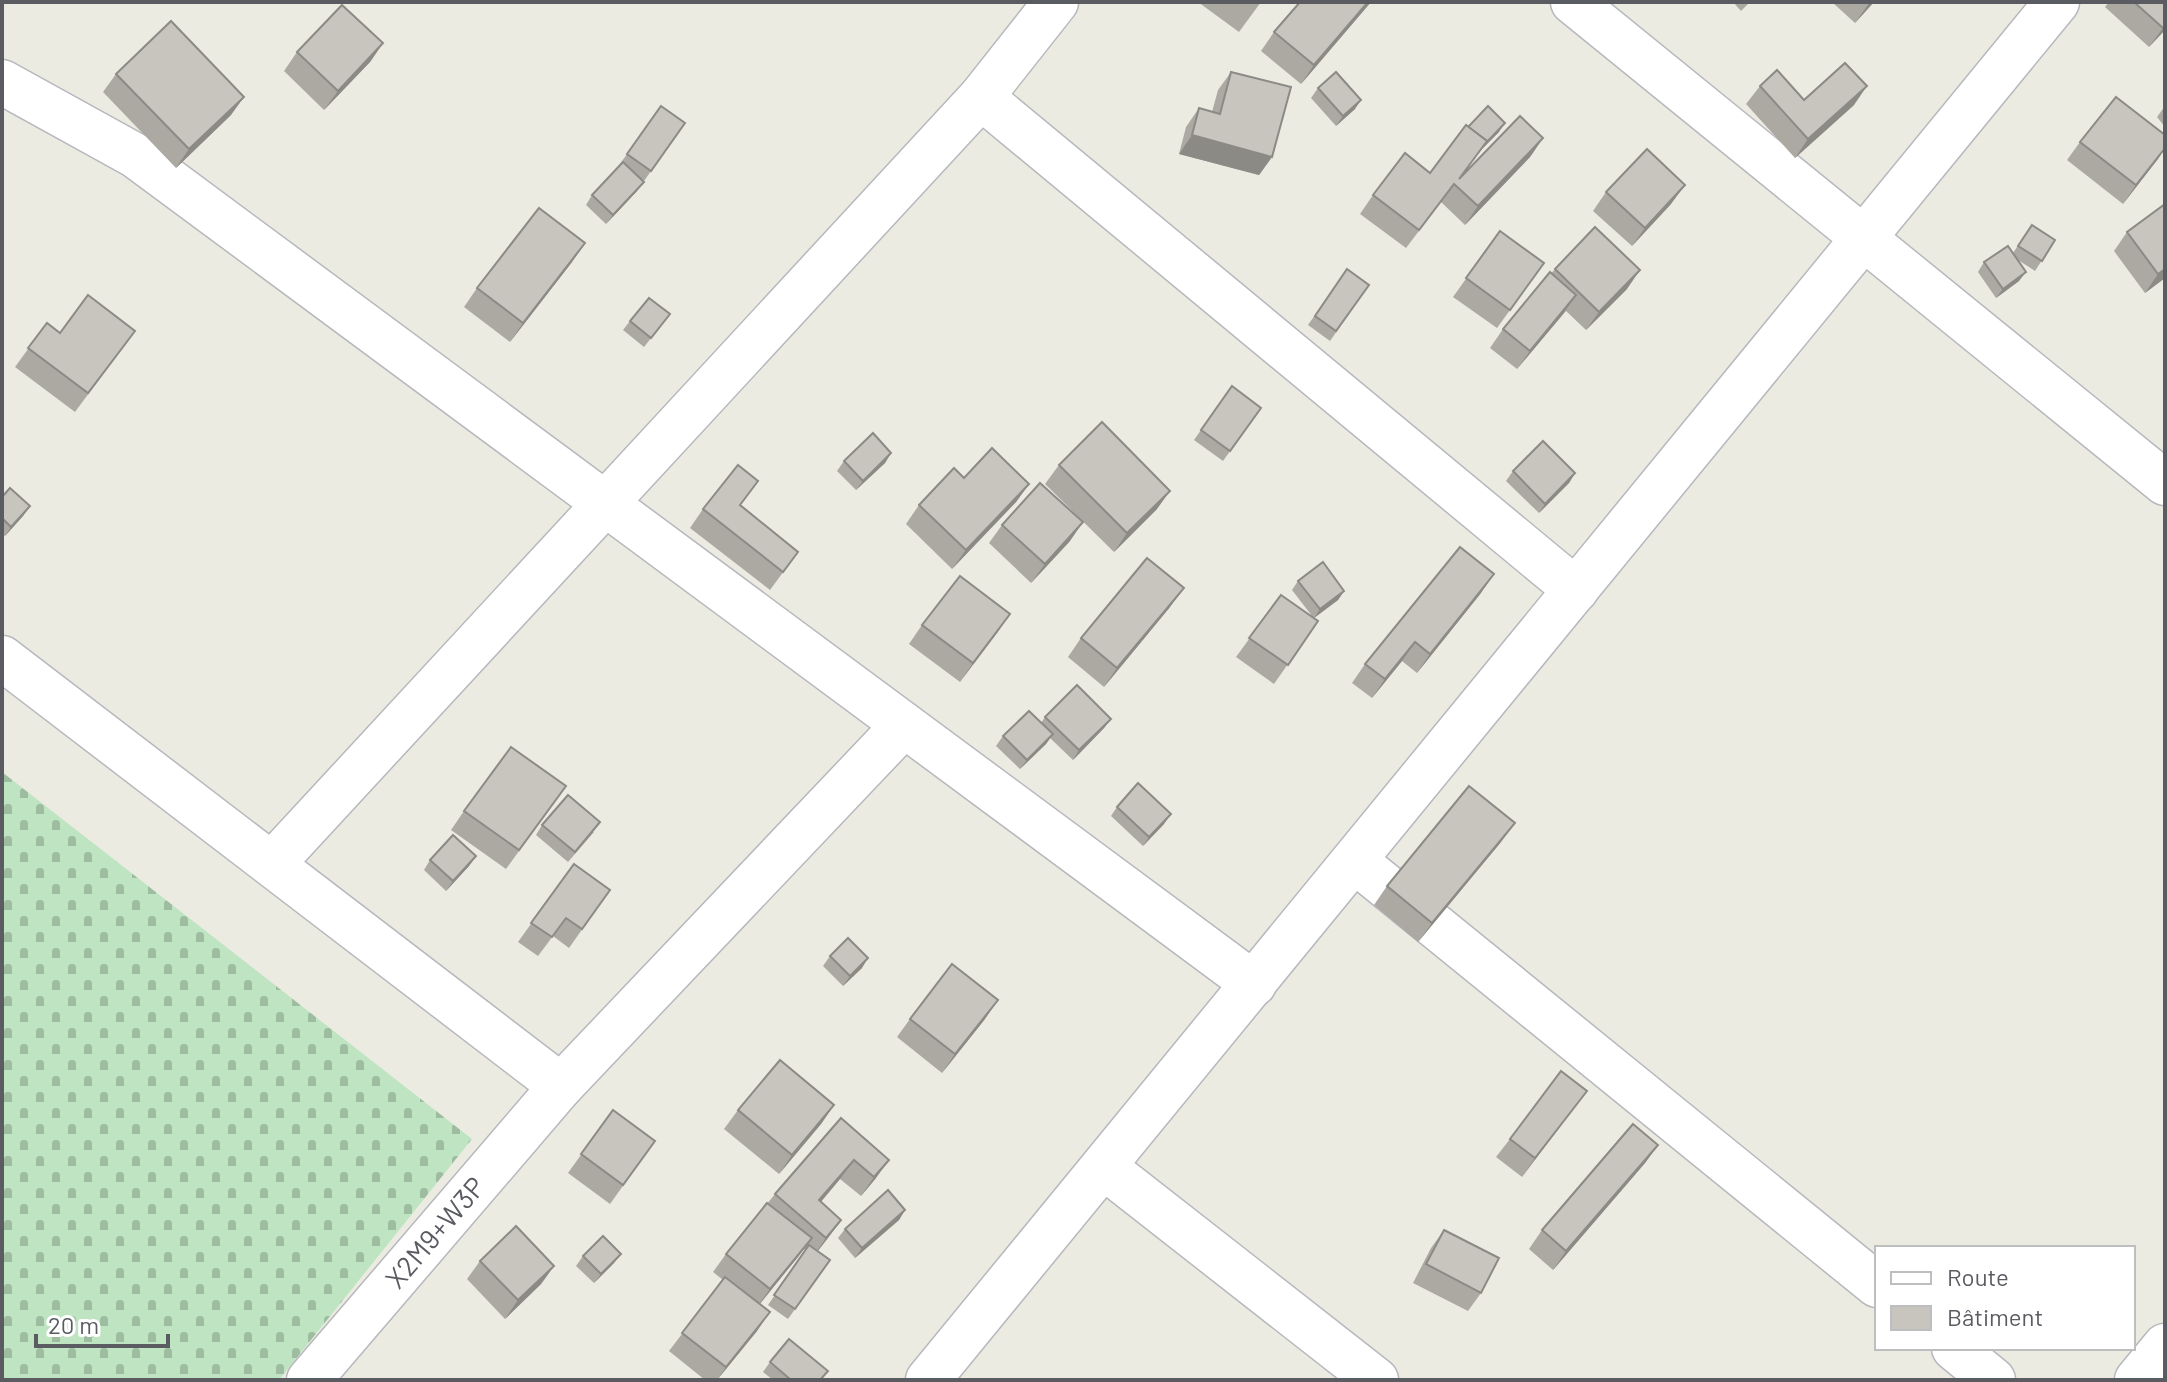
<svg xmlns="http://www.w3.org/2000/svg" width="2167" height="1382" font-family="Barlow,sans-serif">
<defs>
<pattern id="cemetery-stones" width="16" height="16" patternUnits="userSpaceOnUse" patternTransform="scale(2)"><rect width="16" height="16" fill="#bee4c1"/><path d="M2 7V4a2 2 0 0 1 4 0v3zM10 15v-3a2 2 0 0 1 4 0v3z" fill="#9dbca0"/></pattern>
</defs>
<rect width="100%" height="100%" fill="#ecebe1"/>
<polygon fill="url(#cemetery-stones)" points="2,772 472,1139 279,1380 2,1380"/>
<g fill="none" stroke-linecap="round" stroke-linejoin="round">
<defs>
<g id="minor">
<polyline points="1573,2 2165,483"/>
<polyline points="2,82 136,156 1254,984"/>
<polyline points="981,97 1576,590"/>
<polyline points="2,658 561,1086 904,725"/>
<polyline points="1355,861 1877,1285"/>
<polyline points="272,864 981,97 1056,2"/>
<polyline points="1104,1167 1376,1380"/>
<polyline points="1954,1348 1993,1380"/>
<path id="s1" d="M309 1380 561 1086"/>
<polyline points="928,1380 2057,2"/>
<polyline points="2137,1380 2165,1346"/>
</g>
</defs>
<use href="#minor" stroke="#b7b8bd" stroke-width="47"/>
<use href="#minor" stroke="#fff" stroke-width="44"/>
</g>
<g fill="#aca9a3">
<polygon points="1198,2 1261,2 1239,32"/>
<polygon points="1371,2 1301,84 1261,51 1274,32"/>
<polygon points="1733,2 1750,2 1741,11"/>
<polygon points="1832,2 1874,2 1855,23"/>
<polygon points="2109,2 2165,2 2165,30 2149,47 2105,7"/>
<polygon points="383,43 370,62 324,110 284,71 297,52"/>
<polygon points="1231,72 1272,157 1259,175 1179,154 1186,127 1199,108 1212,112 1218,90"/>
<polygon points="116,74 231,115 176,168 103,92"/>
<polygon points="1760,86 1804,100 1854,105 1795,158 1746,104"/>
<polygon points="1318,88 1355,109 1336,126 1311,98"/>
<polygon points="661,106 685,123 644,181 639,177 637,191 606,224 586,205 592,195 621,165 620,164"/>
<polygon points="2165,106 2165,127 2157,117"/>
<polygon points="1468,127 1499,132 1476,155 1460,178 1543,138 1530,157 1465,225 1441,202 1406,248 1360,214 1373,195 1430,173"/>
<polygon points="2165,135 2165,149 2123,204 2067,160 2080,142"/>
<polygon points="1606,192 1671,204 1632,246 1593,211"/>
<polygon points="2165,204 2165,278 2145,293 2114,251 2127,232"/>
<polygon points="2032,225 2055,240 2035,271 2018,260 2019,281 1996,298 1978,272 1984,262 2013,253"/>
<polygon points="1500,231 1544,263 1497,328 1453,297"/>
<polygon points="572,262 510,342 464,307 477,288"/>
<polygon points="1347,269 1369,285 1330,341 1308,325"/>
<polygon points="1555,269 1627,289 1586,330 1566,311 1517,369 1490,348 1503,329"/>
<polygon points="670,314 644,347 623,330 630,321"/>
<polygon points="47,323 60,333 135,331 75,412 15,367"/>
<polygon points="1232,386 1261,408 1223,461 1194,440"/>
<polygon points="891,453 885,463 856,490 837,471 844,461"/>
<polygon points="1059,465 1157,509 1114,552 1045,484"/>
<polygon points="1513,471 1575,473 1569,483 1539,513 1506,481"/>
<polygon points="964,478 1029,484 1016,502 952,569 906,524 919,505"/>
<polygon points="2,497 30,506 23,516 5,536 2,534"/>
<polygon points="741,505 798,552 770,590 690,528 703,509"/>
<polygon points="1002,525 1070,541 1031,583 989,543"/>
<polygon points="1298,581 1344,591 1338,600 1314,618 1318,621 1274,684 1236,657 1281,595 1312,616 1292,590"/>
<polygon points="1481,593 1417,673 1402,661 1372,698 1352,683 1365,664"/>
<polygon points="1170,607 1104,687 1068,657 1081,638"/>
<polygon points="1010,614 960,682 909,644 922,625"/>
<polygon points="1045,717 1111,719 1104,728 1073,760 1050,738 1046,744 1020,769 996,746 1003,736 1041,723"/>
<polygon points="566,786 506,869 451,830 464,811"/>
<polygon points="1117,807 1164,824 1143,846 1111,816"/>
<polygon points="542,825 594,832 568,862 536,835"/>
<polygon points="1501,842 1418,942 1374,905 1387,886"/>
<polygon points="476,856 469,866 446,891 424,870 430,860"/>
<polygon points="574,864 610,890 569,948 553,936 538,956 518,942"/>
<polygon points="830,956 862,968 843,986 823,966"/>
<polygon points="910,1019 985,1019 942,1073 897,1037"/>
<polygon points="834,1105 821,1124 779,1174 724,1129 738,1110"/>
<polygon points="1573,1109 1522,1177 1496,1157 1510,1139"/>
<polygon points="613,1110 655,1141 610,1204 568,1173"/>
<polygon points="841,1118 876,1178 861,1196 840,1179 821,1202 841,1220 818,1251 830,1260 788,1319 768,1305 806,1250 804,1249 760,1304 757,1331 717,1380 705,1380 669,1351 723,1280 713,1272 726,1254 775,1194"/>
<polygon points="1658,1145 1645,1163 1553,1270 1529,1249 1542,1230"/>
<polygon points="905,1210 899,1220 855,1258 838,1238 845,1229"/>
<polygon points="1444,1230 1481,1293 1468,1311 1413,1283 1431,1248"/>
<polygon points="583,1256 614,1263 594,1283 576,1266"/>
<polygon points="480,1261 554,1266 541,1284 505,1319 467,1279"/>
<polygon points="770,1362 822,1380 773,1380 763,1372"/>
</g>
<g fill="#8c8a85">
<polygon points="1368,2 1371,2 1301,84 1314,65"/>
<polygon points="1870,2 1874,2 1855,23"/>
<polygon points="2165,25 2165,30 2149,47 2163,28"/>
<polygon points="383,43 370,62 324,110 338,91"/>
<polygon points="1867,86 1854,105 1795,158 1808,139"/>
<polygon points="244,97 231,115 176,168 189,149"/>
<polygon points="1361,100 1355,109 1336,126 1343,116"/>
<polygon points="1505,123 1499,132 1476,155 1487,141"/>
<polygon points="1192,135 1272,157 1259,175 1179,154"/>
<polygon points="1543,138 1530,157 1465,225 1478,206"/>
<polygon points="2165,148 2158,159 2123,204 2136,185"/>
<polygon points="644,182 637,191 606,224 613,215"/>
<polygon points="1685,185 1671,204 1632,246 1645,228"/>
<polygon points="585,243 572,262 510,342 523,323"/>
<polygon points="2165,269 2165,278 2145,293 2158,274"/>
<polygon points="1640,270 1627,289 1586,330 1599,312"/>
<polygon points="2026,272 2019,281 1996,298 2003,289"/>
<polygon points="1576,295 1563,314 1517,369 1530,351"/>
<polygon points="891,453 885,463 856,490 863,481"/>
<polygon points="1575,473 1569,483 1539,513 1545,504"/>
<polygon points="1029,484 1016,502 952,569 966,550"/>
<polygon points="1170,491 1157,509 1114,552 1127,533"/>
<polygon points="30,506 23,516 5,536 11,527"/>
<polygon points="1083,522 1070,541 1031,583 1045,564"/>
<polygon points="1494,574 1481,593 1417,673 1430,654"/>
<polygon points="1184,588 1170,607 1104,687 1117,668"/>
<polygon points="1344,591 1338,600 1314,618 1320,609"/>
<polygon points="1010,614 997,633 960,682 973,663"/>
<polygon points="1415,642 1402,661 1372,698 1385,679"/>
<polygon points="1111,719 1104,728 1073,760 1079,750"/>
<polygon points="1053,734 1046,744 1020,769 1027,760"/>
<polygon points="1171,814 1164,824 1143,846 1149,837"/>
<polygon points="1515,823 1501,842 1418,942 1432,923"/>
<polygon points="476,856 469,866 446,891 453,881"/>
<polygon points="868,958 862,968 843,986 850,976"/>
<polygon points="998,1000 985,1019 942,1073 955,1054"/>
<polygon points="1587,1091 1573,1109 1522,1177 1535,1158"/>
<polygon points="834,1105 821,1124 779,1174 792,1155"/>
<polygon points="1658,1145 1645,1163 1553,1270 1566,1251"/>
<polygon points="854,1160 840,1179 806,1219 819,1200"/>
<polygon points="889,1160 876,1178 861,1196 874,1177"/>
<polygon points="905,1210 899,1220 855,1258 862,1248"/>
<polygon points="841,1220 828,1238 813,1257 826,1238"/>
<polygon points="812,1238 798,1257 757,1307 770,1289"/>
<polygon points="621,1254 614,1263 594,1283 601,1274"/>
<polygon points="554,1266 541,1284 505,1319 518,1300"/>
<polygon points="770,1312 757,1331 717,1380 726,1367"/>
</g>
<g fill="#c8c5be" stroke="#8c8a85" stroke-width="2">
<polygon points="1300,2 1368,2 1314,65 1274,32"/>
<polygon points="2134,2 2165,2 2165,25 2163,28"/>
<polygon points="342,5 383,43 338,91 297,52"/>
<polygon points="171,21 244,97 189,149 116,74"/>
<polygon points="1845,63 1867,86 1808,139 1760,86 1777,70 1804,100"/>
<polygon points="1231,72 1291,87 1272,157 1192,135 1199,108 1220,114"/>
<polygon points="1336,72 1361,100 1343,116 1318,88"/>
<polygon points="2116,97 2165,135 2165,148 2136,185 2080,142"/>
<polygon points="661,106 685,123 651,171 627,154"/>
<polygon points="1488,106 1505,123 1483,146 1487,141 1468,127"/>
<polygon points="1520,116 1543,138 1478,206 1454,184 1419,230 1373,195 1405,153 1430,173 1466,125 1487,141 1459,179"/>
<polygon points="1647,149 1685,185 1645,228 1606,192"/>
<polygon points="623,162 644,182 613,215 592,195"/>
<polygon points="2165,204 2165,269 2158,274 2127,232"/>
<polygon points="539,208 585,243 523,323 477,288"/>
<polygon points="2032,225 2055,240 2042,261 2018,246"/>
<polygon points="1595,227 1640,270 1599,312 1555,269"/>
<polygon points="1500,231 1544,263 1510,310 1466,278"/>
<polygon points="2008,246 2026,272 2003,289 1984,262"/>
<polygon points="1347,269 1369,285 1336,331 1315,316"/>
<polygon points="1550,272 1576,295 1530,351 1503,329"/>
<polygon points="88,295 135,331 88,393 28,348 47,323 60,333"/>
<polygon points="649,298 670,314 651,338 630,321"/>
<polygon points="1232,386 1261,408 1230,451 1201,430"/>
<polygon points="1102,422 1170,491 1127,533 1059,465"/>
<polygon points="873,433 891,453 863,481 844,461"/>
<polygon points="1543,441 1575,473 1545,504 1513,471"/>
<polygon points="992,448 1029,484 966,550 919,505 954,468 964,478"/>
<polygon points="738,465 758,481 740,505 798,552 783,572 703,509"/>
<polygon points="1040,483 1083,522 1045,564 1002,525"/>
<polygon points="10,488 30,506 11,527 2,518 2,497"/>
<polygon points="1460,547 1494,574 1430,654 1415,642 1385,679 1365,664"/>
<polygon points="1147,558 1184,588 1117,668 1081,638"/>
<polygon points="1323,562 1344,591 1320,609 1298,581"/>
<polygon points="960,576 1010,614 973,663 922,625"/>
<polygon points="1281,595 1318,621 1288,665 1249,638"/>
<polygon points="1077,685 1111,719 1079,750 1045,717"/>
<polygon points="1029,711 1053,734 1027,760 1003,736"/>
<polygon points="511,747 566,786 519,850 464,811"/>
<polygon points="1138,783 1171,814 1149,837 1117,807"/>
<polygon points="1469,786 1515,823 1432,923 1387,886"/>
<polygon points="568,795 600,822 575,852 542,825"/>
<polygon points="453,835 476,856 453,881 430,860"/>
<polygon points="574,864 610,890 582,929 566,918 552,937 531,923"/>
<polygon points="848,938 868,958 850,976 830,956"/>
<polygon points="952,964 998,1000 955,1054 910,1019"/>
<polygon points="780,1060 834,1105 792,1155 738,1110"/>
<polygon points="1561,1071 1587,1091 1535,1158 1510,1139"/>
<polygon points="613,1110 655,1141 623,1185 581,1154"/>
<polygon points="841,1118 889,1160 874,1177 854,1160 819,1200 841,1220 826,1238 775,1194"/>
<polygon points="1633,1124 1658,1145 1566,1251 1542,1230"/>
<polygon points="888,1190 905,1210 862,1248 845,1229"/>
<polygon points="767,1203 812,1238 770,1289 726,1254"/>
<polygon points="516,1226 554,1266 518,1300 480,1261"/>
<polygon points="1444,1230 1499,1258 1481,1293 1426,1264"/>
<polygon points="603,1236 621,1254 601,1274 583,1256"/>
<polygon points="809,1245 830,1260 795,1309 774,1295"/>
<polygon points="725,1277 770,1312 726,1367 682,1333"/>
<polygon points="789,1339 828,1371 820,1380 791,1380 770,1362"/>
</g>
<g text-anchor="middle" stroke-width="8" stroke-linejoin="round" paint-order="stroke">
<g font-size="28" fill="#5a5c62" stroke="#fff">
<text dy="10" stroke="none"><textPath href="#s1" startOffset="194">X2M9+W3P</textPath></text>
</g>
</g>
<rect width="2167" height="1382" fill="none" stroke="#5a5c62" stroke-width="8"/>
<rect x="1875" y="1246" width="260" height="104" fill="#ffffff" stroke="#bdbec0" stroke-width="2"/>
<rect x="1891" y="1272" width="40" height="12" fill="#ffffff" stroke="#bdbec0" stroke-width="2"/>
<text x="1947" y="1286" font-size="24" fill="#5a5c62">Route</text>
<rect x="1891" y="1306" width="40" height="24" fill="#c8c5be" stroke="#bdbec0" stroke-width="2"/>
<text x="1947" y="1326" font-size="24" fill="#5a5c62">Bâtiment</text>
<path d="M36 1334v12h132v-12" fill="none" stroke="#5a5c62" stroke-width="4"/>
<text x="48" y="1334" font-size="24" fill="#5a5c62" stroke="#ffffff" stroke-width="6" paint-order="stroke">20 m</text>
</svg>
